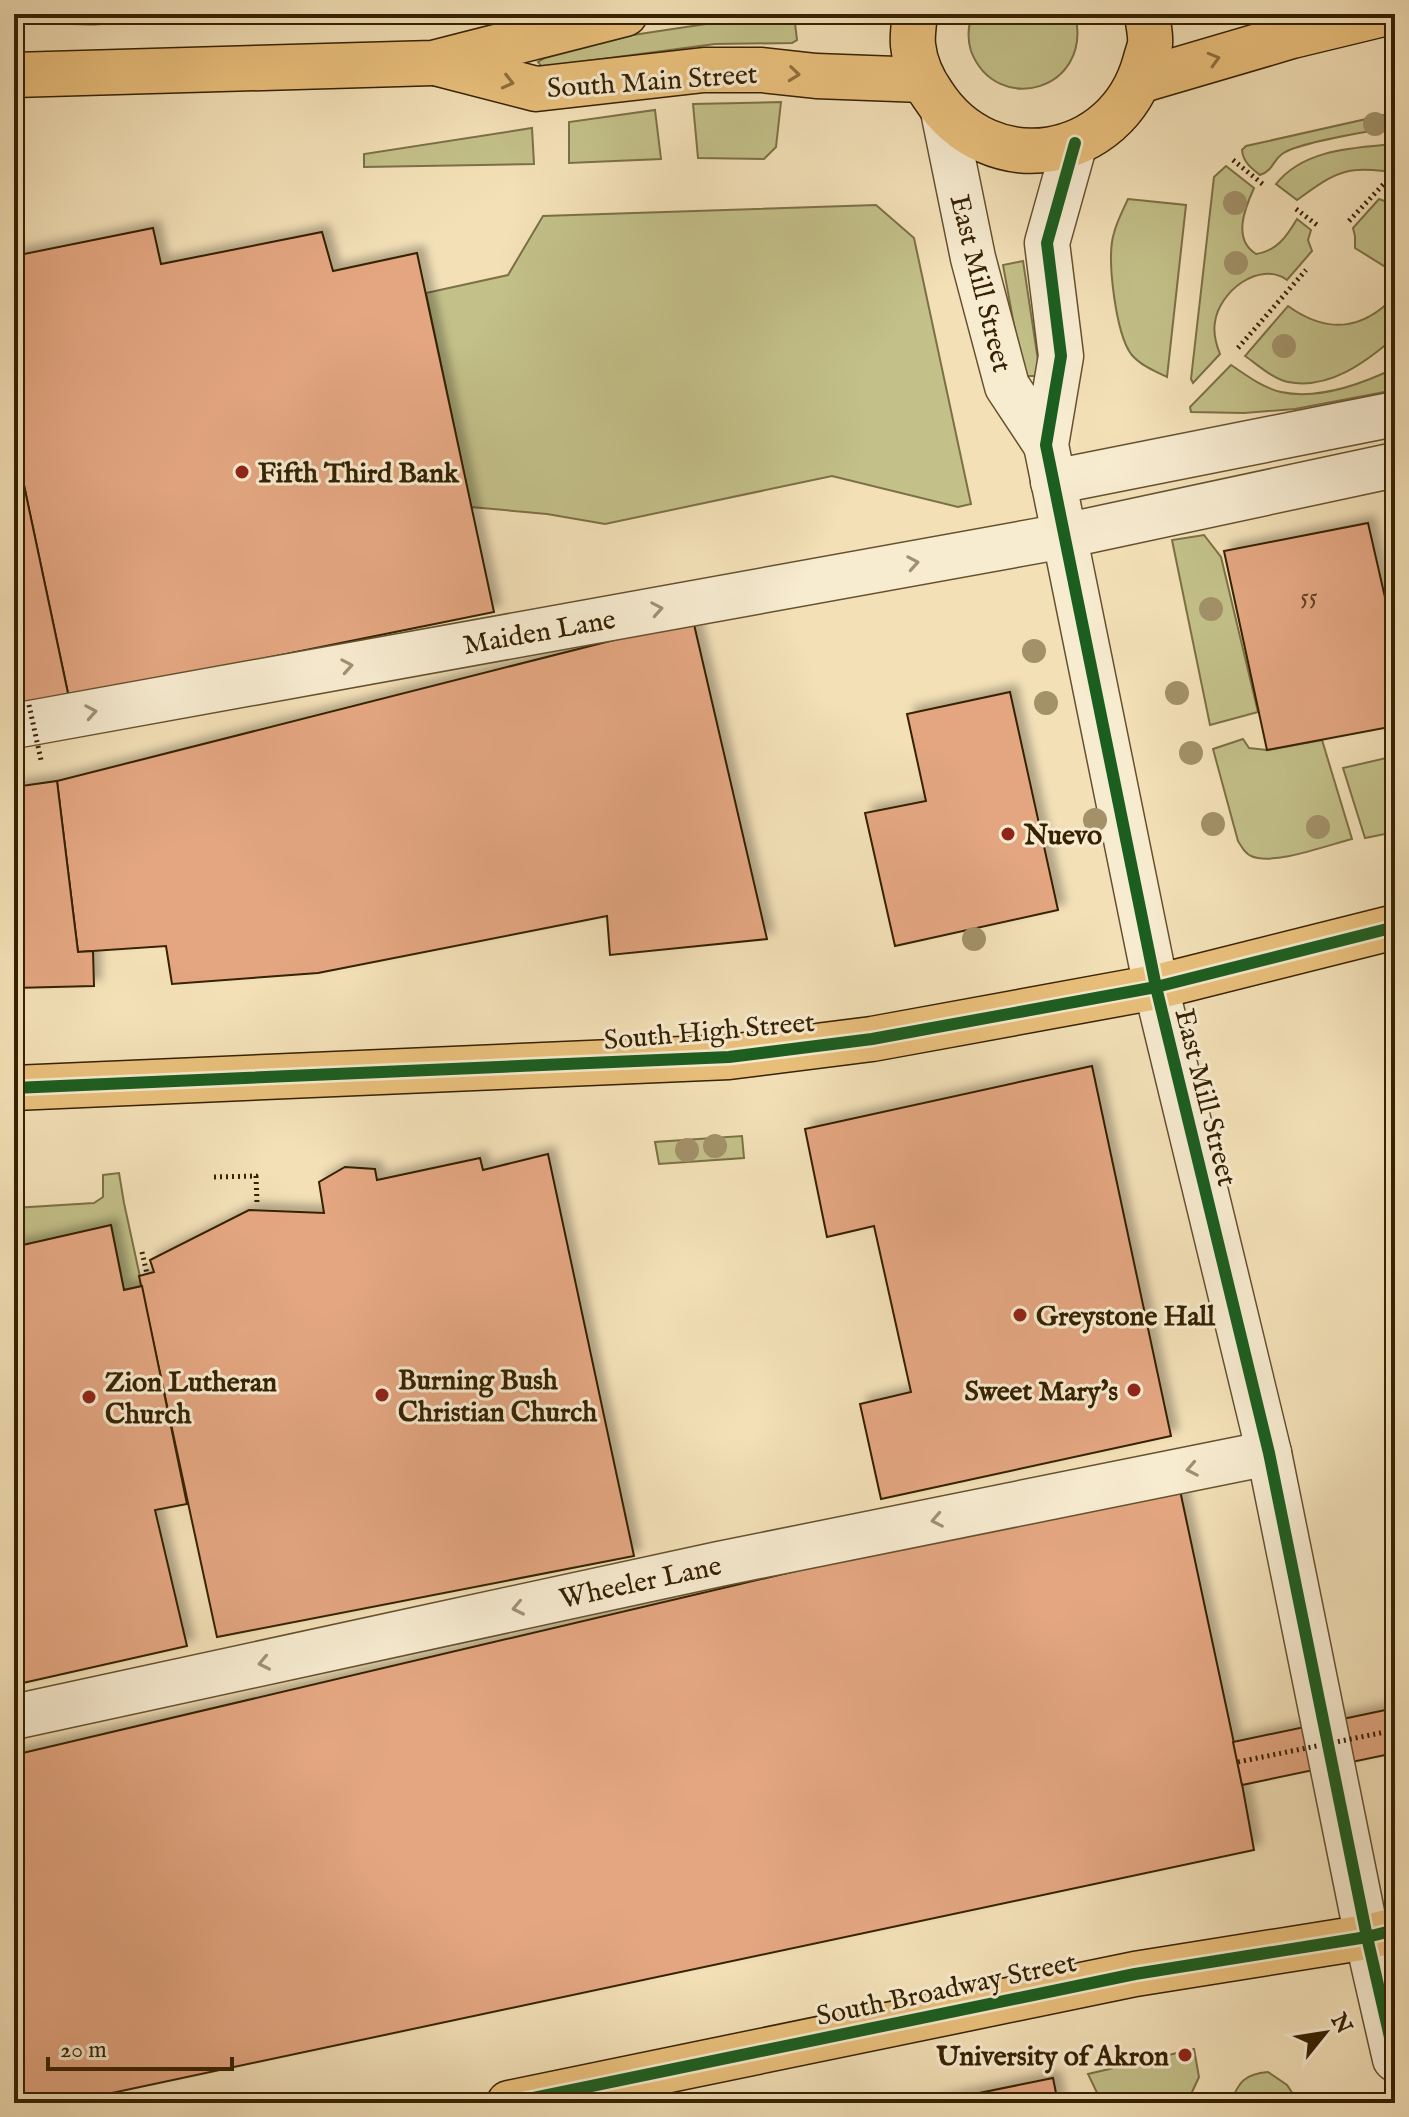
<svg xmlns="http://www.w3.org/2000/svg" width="1409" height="2117" font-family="'IM FELL English',serif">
<defs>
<filter id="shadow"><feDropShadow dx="7" dy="-7" stdDeviation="4" flood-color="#0004"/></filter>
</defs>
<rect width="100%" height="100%" fill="#f3e0b7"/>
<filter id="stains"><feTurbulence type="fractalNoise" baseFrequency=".0025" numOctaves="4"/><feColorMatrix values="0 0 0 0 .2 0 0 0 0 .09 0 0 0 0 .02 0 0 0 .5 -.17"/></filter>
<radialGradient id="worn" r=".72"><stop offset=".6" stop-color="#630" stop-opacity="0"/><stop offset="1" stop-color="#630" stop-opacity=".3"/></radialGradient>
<g fill="#c3c089" stroke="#7c7045" stroke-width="2">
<path d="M57 14H135V18C105 29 61 23 29 22L27 19Z"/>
<path d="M972 14H1075C1094 91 996 117 971 51 967 38 968 26 972 14Z"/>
<polygon points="792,21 795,23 797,40 792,43 715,44 542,67 538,62 545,58 633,35 719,22"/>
<polygon points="781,102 776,147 764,159 698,158 693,104"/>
<polygon points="655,110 661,159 569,163 569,122"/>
<path d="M1393 113 1395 127C1372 131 1298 142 1282 154 1272 161 1274 170 1260 175 1251 168 1243 162 1242 150L1246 146Z"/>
<polygon points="532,128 534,164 364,167 364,154"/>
<path d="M1395 144V159L1384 171C1375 170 1365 169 1357 170 1334 171 1314 188 1297 200L1276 184C1304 149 1353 148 1395 144Z"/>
<path d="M1226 166 1254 188C1245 208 1232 239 1256 254 1277 251 1287 236 1297 219L1311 230 1308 240 1312 251 1287 280C1259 260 1219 292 1215 322 1213 333 1216 344 1220 354L1193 383 1191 379 1214 177Z"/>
<path d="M1128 199 1186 205 1167 377C1154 371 1140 365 1131 354 1116 333 1106 258 1114 233 1117 221 1123 210 1128 199Z"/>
<polygon points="1379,199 1395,205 1395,269 1392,271 1355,248 1355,236 1353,228"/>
<polygon points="876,205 914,238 971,504 958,507 832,476 605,524 547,514 471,507 426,293 508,275 543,216"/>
<polygon points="1023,261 1039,367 1037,376 1026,376 1022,369 1003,265"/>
<path d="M1395 296V337C1366 362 1329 390 1288 382 1273 379 1258 365 1245 356L1288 306C1327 334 1362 331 1395 296Z"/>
<path d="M1231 365C1246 375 1263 388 1281 392 1318 400 1362 384 1395 368V390L1295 409 1244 413 1191 412 1190 407Z"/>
<polygon points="1204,535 1221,557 1258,712 1210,725 1172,540"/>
<path d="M1243 739 1249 748 1267 750 1322 740 1352 839C1328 845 1273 866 1251 856 1244 853 1242 847 1238 841L1213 749Z"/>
<polygon points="1395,756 1395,832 1365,838 1343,768"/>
<polygon points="742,1136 744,1158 659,1164 655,1142"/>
<polygon points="119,1173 124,1203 142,1286 124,1290 111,1226 14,1247 14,1208 94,1203 103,1197 103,1175"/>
<polygon points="1194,2049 1199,2077 1187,2103 1105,2103 1099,2097 1088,2074"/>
<path d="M1268 2072 1287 2085 1299 2103H1230C1239 2082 1244 2074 1268 2072Z"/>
</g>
<g fill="#e3a681" stroke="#362101" stroke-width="2" filter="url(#shadow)">
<polygon points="153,228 161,264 322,232 333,271 417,253 494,612 69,698 14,438 14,256"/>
<polygon points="14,438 69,698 14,708"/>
<polygon points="1368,523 1395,641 1395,726 1267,750 1224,551"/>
<polygon points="693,620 767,939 610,955 607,916 318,973 172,984 166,946 78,952 57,781"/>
<polygon points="1010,692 1058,910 895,946 865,813 926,801 907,714"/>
<polygon points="57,781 78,952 93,951 94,986 14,988 14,787"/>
<polygon points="1092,1066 1171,1436 881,1499 860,1404 911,1392 874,1226 827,1237 805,1129"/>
<polygon points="548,1154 634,1556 217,1637 139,1276 154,1272 150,1260 249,1210 324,1213 319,1182 345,1167 375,1169 377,1180 480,1158 483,1170"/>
<polygon points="111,1225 124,1290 142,1286 187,1504 155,1510 187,1646 14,1685 14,1247"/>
<polygon points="1178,1481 1238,1762 1254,1850 65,2103 14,2103 14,1755"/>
<polygon points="1395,1708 1395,1753 1242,1785 1233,1742"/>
<polygon points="1053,2078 1058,2103 930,2103"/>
</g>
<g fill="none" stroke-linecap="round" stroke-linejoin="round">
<defs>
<g id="minor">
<polyline points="943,111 973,258 1007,386 1046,445"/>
<polyline points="1075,143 1047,243 1061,356 1046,445 1156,987 1269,1453 1367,1937 1395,2059"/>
<polyline points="1053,482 1395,414"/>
<polyline points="14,726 1064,536 1395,465"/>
<polyline points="14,1717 719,1564 1269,1453"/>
</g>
<g id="major">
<path d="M915 14C914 24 912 35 913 45 915 63 923 81 933 95 990 183 1117 163 1145 62 1146 57 1149 50 1150 44 1151 35 1148 24 1147 14"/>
<polyline points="439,64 536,89 704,70 762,70 816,76 923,80"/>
<polyline points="14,75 433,63 625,14"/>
<polyline points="1139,81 1292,36 1383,14"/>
<polyline points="14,1088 729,1057 872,1039 1156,987 1395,927"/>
<polyline points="509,2103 1135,1974 1367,1937 1395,1930"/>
</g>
</defs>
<use href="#minor" stroke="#65512e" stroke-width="47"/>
<use href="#major" stroke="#362101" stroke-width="47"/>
<g stroke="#362101" stroke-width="5" stroke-dasharray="2 4" stroke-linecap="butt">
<polyline points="1233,160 1265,186"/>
<polyline points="1296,209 1317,225"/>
<polyline points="1349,221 1395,172"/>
<polyline points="1393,283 1395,284"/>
<polyline points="1238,348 1306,270"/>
<polyline points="214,1177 256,1176 257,1203"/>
<polyline points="142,1252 147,1274"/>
</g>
<use href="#minor" stroke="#f7ebd0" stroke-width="44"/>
<use href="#major" stroke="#eac07c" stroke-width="44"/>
<g stroke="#362101" stroke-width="5" stroke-dasharray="2 4" stroke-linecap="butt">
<polyline points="29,705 41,760"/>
<polyline points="1238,1762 1395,1730"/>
</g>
<defs>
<g id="cycleway">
<polyline points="1075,143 1047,243 1061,356 1046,445 1156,987 1269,1453 1367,1937 1395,2059"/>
<polyline points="14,1088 729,1057 872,1039 1156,987 1395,927"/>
<polyline points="509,2103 1135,1974 1367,1937 1395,1930"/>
</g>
</defs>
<use href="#cycleway" stroke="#f7ebd0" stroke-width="17"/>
<use href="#cycleway" stroke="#1b5e20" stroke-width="12"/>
</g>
<g fill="#a29169">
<circle cx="1375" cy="124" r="12"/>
<circle cx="1235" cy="203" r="12"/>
<circle cx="1236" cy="263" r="12"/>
<circle cx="1284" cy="346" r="12"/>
<circle cx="1211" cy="609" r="12"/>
<circle cx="1034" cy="651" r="12"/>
<circle cx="1177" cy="693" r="12"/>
<circle cx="1046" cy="703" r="12"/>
<circle cx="1191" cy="753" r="12"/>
<circle cx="1095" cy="820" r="12"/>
<circle cx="1213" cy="824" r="12"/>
<circle cx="1318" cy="827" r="12"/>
<circle cx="974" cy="939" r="12"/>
<circle cx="715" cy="1146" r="12"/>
<circle cx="687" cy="1150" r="12"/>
</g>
<defs><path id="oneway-chevron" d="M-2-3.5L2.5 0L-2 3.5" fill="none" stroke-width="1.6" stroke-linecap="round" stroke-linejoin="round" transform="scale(2)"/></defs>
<g stroke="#90703e">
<use href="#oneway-chevron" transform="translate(1214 59) rotate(-16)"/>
<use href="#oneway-chevron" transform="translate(794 74) rotate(6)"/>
<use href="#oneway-chevron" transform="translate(508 82) rotate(14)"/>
</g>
<g stroke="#a09073">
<use href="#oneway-chevron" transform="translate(913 563) rotate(-10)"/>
<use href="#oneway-chevron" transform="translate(657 609) rotate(-10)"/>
<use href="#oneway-chevron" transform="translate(347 666) rotate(-10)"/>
<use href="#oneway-chevron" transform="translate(91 712) rotate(-10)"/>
<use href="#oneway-chevron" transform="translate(1192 1469) rotate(169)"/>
<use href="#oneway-chevron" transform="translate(937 1520) rotate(169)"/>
<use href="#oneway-chevron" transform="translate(518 1608) rotate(168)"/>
<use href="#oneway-chevron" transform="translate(264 1663) rotate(168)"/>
</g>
<g fill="#8f2418" stroke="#f7ebd0" stroke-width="3">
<circle cx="242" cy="472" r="8"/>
<circle cx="1008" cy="834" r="8"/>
<circle cx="1020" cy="1315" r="8"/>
<circle cx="1134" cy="1390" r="8"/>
<circle cx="382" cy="1395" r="8"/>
<circle cx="89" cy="1397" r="8"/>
<circle cx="1185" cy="2055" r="8"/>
</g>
<g text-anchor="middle" stroke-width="6" stroke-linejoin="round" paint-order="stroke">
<g font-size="24" fill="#614221">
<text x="1309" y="604">55</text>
</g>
<g font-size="28" fill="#362101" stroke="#f7ebd0">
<text transform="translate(652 80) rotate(-4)" y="10">South Main Street</text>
<text transform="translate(982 283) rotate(76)" y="10">East Mill Street</text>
<text transform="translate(539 631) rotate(-10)" y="10">Maiden Lane</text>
<text transform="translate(709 1030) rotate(-5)" y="10">South High Street</text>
<text transform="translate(1207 1097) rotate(76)" y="10">East Mill Street</text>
<text transform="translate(640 1581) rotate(-12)" y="10">Wheeler Lane</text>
<text transform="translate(946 1988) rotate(-12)" y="10">South Broadway Street</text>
</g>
<g font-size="28" font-weight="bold" fill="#362101" stroke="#f7ebd0" text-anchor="start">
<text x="258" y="482">Fifth Third Bank</text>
<text x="1024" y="844">Nuevo</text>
<text x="1036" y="1325">Greystone Hall</text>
<text x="398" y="1389">Burning Bush<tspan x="398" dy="32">Christian Church</tspan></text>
<text x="105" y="1391">Zion Lutheran<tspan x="105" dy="32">Church</tspan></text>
<text x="1118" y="1400" text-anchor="end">Sweet Mary's</text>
<text x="1169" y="2065" text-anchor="end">University of Akron</text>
</g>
</g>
<rect width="1409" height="2117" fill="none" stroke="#f3e0b7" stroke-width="48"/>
<rect x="16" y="16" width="1377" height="2085" fill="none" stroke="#362101" stroke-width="4"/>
<rect x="24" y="24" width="1361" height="2069" fill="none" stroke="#362101" stroke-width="2"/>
<g transform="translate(1325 2033) rotate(60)" stroke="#f7ebd0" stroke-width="6" paint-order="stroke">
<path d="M0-6L14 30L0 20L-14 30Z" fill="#362101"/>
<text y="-12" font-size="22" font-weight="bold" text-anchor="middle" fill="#362101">N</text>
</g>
<path d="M48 2057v12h184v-12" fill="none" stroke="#362101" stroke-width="4"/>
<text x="60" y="2057" font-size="24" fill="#362101" stroke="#f7ebd0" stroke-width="6" paint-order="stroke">20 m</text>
<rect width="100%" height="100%" filter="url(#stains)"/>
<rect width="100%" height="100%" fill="url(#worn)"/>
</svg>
